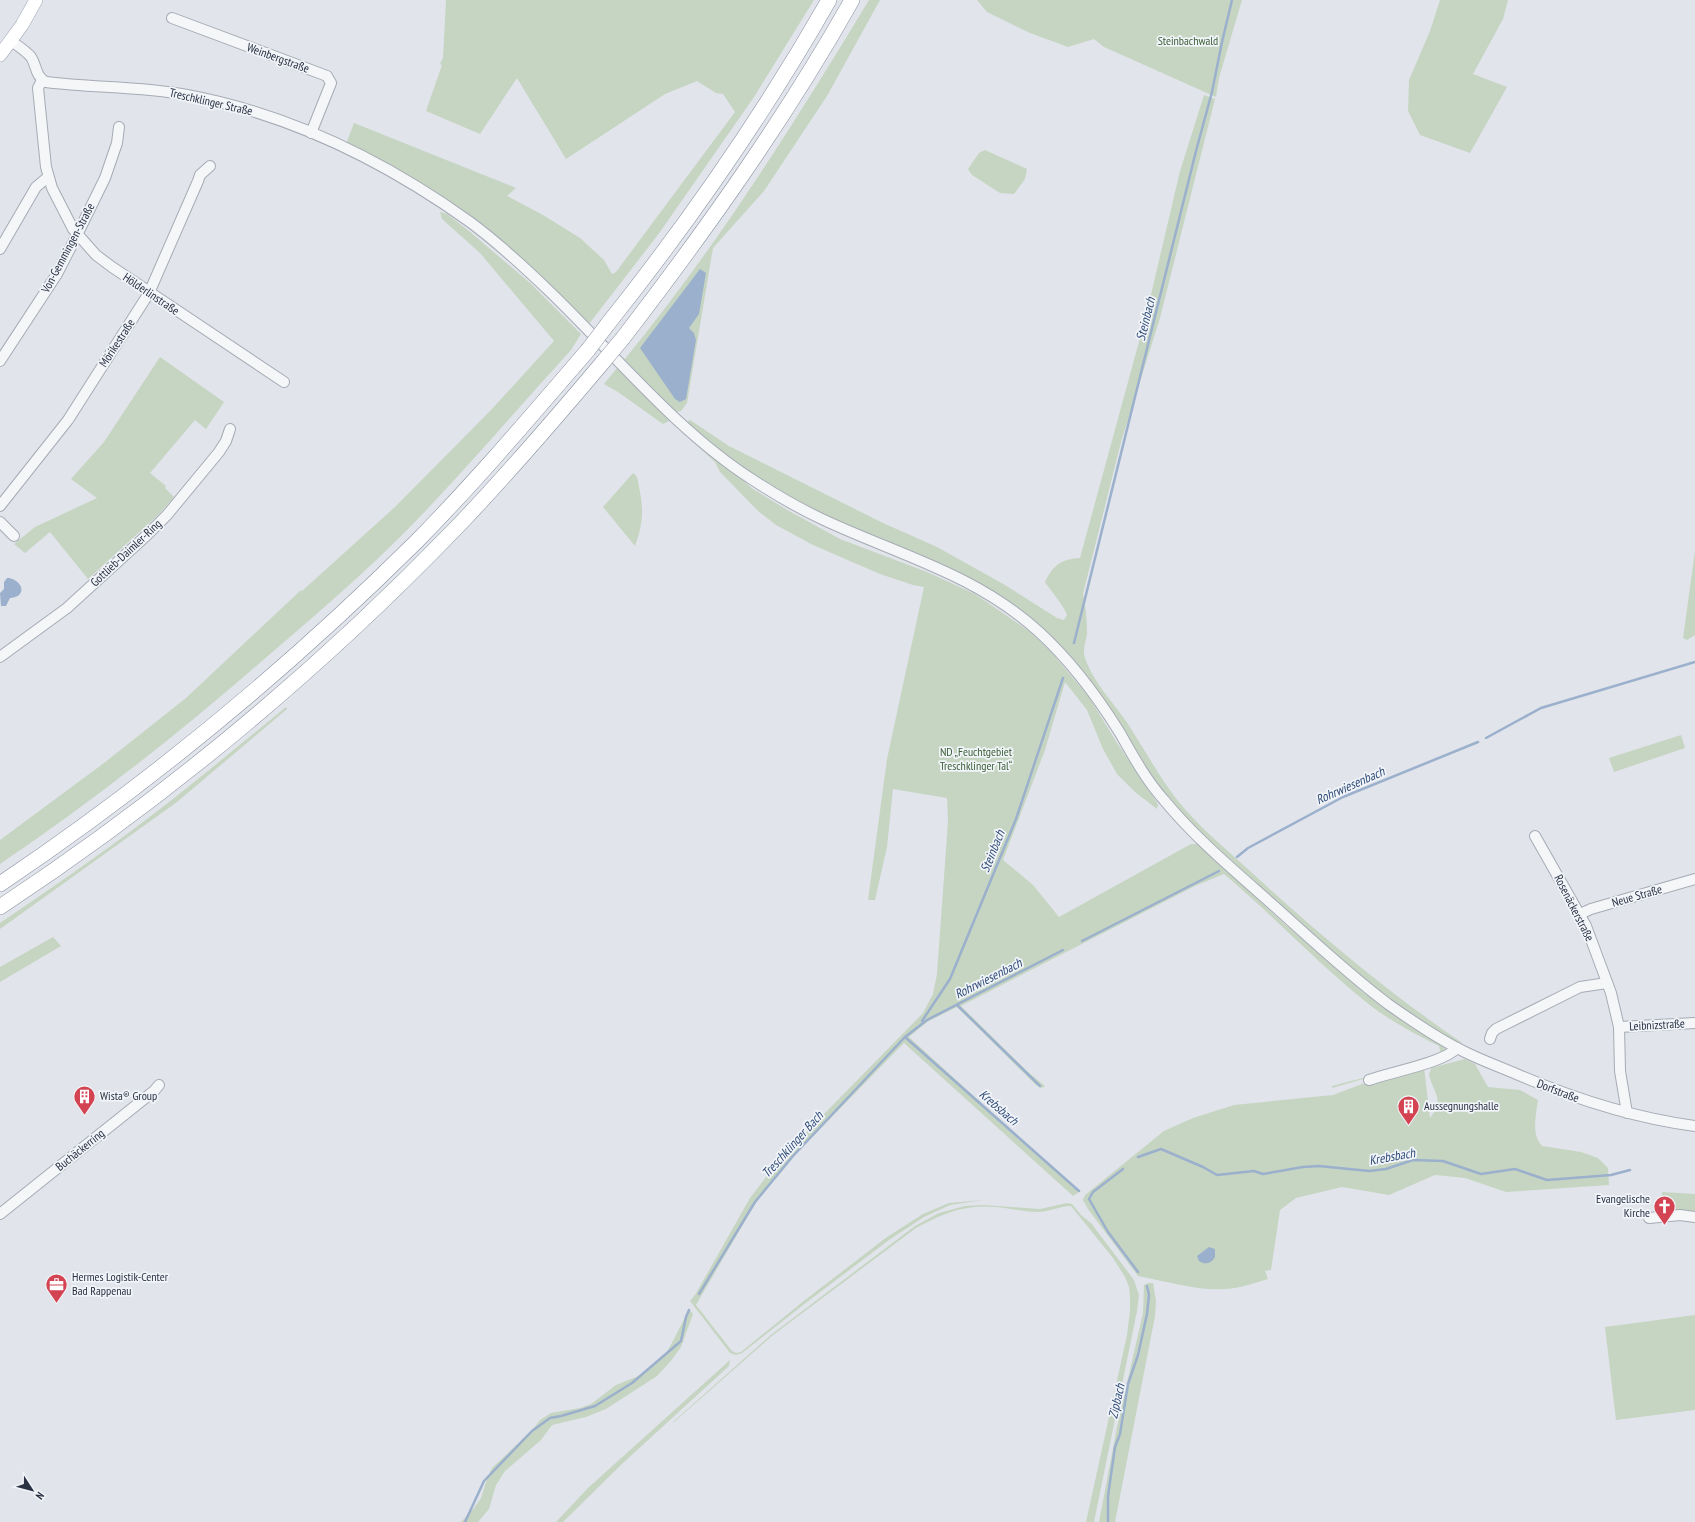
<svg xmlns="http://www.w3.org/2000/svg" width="1695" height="1522" font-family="'PT Sans Narrow',sans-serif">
<rect width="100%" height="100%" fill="#e1e4ea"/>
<g fill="#c6d5c2">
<polygon points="446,0 814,0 754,97 660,232 589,324 532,267 478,226 346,144 354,123 516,188 507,196 543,215 580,238 604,260 612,274 616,272 735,112 723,94 716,93 697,81 665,94 566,159 517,78 480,134 426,111 442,65 440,64 443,58"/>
<path d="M869 0H880L827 96 764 191 713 248 687 403 681 411 676 412 624 360C716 248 794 124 869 0Z"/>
<polygon points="977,0 1242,0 1219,78 1216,97 1104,47 1094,39 1068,47 1030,33 987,12"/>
<polygon points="1440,0 1508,0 1503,19 1473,74 1507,87 1470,153 1420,135 1408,111 1409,80 1430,31"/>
<path d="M1204 95 1215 99 1160 318 1121 442 1083 594C1086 608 1087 620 1087 634 1086 642 1082 649 1085 658 1093 682 1114 703 1128 724 1144 749 1160 778 1178 801 1197 825 1227 850 1250 871 1317 933 1386 991 1461 1042L1465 1048 1400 1010 1344 967 1190 825 1158 789 1098 697 1005 603 790 501 739 467 687 423 688 421 690 420 729 446 883 523 937 547 1005 585 1057 618 1064 620 1067 615C1064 606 1051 591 1045 582 1053 565 1062 559 1080 558L1146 316 1180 171Z"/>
<polygon points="985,150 1027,169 1025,179 1014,194 1000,193 972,175 968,169 979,153"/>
<path d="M440 212 447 214 469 231 530 283 581 334 571 350C518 408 467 468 412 525 367 571 318 613 269 655 183 730 95 800 0 864V840L104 763 186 698 301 590 302 591 395 507 491 410 554 341 480 253 442 219Z"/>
<polygon points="160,357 224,402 206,429 195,420 150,473 166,486 165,488 174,497 158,515 88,579 50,532 25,553 14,544 35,527 97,498 71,479 104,442"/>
<polygon points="617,368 668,419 669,421 663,424 618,392 604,384"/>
<path d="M683 430 753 489 789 511 840 539 927 572 975 594 1029 631 1051 652 1089 697 1117 743 1158 804 1157 809 1135 792 1117 774 1103 749 1087 710 1065 682 1045 750 1003 860 1033 885 1059 917 1191 844H1198L1288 927 1364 993 1410 1026 1445 1048V1053L1441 1054 1439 1046C1415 1034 1392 1022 1371 1006 1319 965 1274 916 1224 874L1195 886 961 1006 1028 1072 1045 1086 1044 1087 1041 1088 1036 1085 957 1007 927 1022 909 1037 1079 1192 1073 1196 904 1043 786 1164 756 1202 696 1305 732 1351 736 1353 741 1352 805 1300 887 1237 923 1214 949 1203 983 1200 950 1205 924 1217 889 1240 807 1302 742 1353 736 1355 730 1353 690 1301 695 1295 750 1198 780 1159 923 1013 933 994 937 974 948 821 947 798 893 789 887 847 875 900H868L887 759 924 587 913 585 880 574 813 545 776 525 758 511 720 472 715 462 681 431Z"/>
<path d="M633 473C638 476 638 481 639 487 644 510 643 524 635 546L603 507Z"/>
<polygon points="1695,551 1695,635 1687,640 1683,638"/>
<path d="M286 707 287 709 177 802 0 929V923C59 883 117 843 173 799 211 769 248 738 286 707Z"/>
<polygon points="1681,735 1685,748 1614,772 1609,758"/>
<polygon points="53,937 61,946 0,982 0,967"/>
<path d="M1465 1059 1475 1064 1488 1087 1520 1090 1538 1100C1536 1114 1531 1135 1542 1146L1581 1152 1598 1158 1608 1168 1609 1185 1506 1192 1465 1178 1435 1175 1389 1195 1342 1187 1296 1198 1280 1210 1271 1270 1265 1271 1268 1279C1257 1282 1246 1286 1235 1288 1203 1293 1170 1282 1138 1276L1088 1209 1083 1200 1085 1195 1164 1131 1193 1118 1234 1105 1333 1095 1370 1081 1424 1067 1430 1118C1445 1098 1434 1095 1429 1075L1431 1068Z"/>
<polygon points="1405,1067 1332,1088 1332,1086"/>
<polygon points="1662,1192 1695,1194 1695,1212 1662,1210"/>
<path d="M1067 1203 1072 1204 1081 1215 1091 1223 1134 1280 1139 1295 1137 1311 1094 1522H1086L1127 1335 1130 1311V1296L1129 1287 1125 1277 1113 1258 1071 1206C1060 1206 1049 1212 1038 1212 1023 1212 1009 1208 995 1207 964 1204 942 1214 916 1228L773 1335 674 1422H673L772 1334 915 1226 939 1213 965 1206 984 1205 1040 1209Z"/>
<polygon points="1149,1283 1153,1283 1156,1301 1155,1316 1115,1522 1099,1522 1117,1427 1143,1313 1144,1285"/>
<polygon points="689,1309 693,1314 681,1347 670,1362 657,1376 606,1409 586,1417 552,1425 541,1440 505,1471 496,1485 489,1509 478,1522 461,1522 474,1508 481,1498 487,1479 492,1468 533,1429 540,1420 551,1413 580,1408 591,1404 616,1385 641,1375 650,1368 665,1355 673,1341"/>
<polygon points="1695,1315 1695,1410 1616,1420 1605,1327"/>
<polygon points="730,1360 729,1366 623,1463 563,1522 556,1522 588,1488"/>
</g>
<g fill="#9bb0cc">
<polygon points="700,269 706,273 699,314 689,328 694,333 696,340 686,399 680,402 675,399 640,348"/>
<path d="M7 578C14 577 27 587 19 595 17 597 12 598 10 598L6 606H1L0 593 4 589V582Z"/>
<path d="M1209 1247 1215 1249V1257C1211 1264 1205 1265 1199 1261L1197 1256Z"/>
</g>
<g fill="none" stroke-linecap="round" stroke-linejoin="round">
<g stroke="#9bb0cc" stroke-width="2.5">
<polyline points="1074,643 1196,151 1212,92 1222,42 1232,0"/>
<polyline points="1486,738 1541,708 1695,662"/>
<polyline points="1237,857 1248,848 1343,797 1478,742"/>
<polyline points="1082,941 1219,871"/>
<polyline points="957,1005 1040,1086"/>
<polyline points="922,1021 950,979 1016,819 1063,678"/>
<polyline points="905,1037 1079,1191"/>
<polyline points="1138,1157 1161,1149 1203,1167 1217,1175 1254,1171 1263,1174 1303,1167 1319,1166 1369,1171 1386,1169 1413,1160 1443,1161 1481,1174 1515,1169 1547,1180 1611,1175 1630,1170"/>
<polyline points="1123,1169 1093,1192 1089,1199 1108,1232 1138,1272"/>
<polyline points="699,1294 755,1202 793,1156 905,1037 927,1020 1063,950"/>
<polyline points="465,1522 484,1481 532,1431 550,1418 561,1416 595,1406 632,1383 681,1341 686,1317 689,1310"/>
<polyline points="1108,1522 1108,1496 1115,1447 1120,1434 1128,1384 1138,1355 1147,1314 1149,1295 1147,1286"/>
</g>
<defs>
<g id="minor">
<polyline points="172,18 327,76 331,83 311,133"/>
<path d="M11 41C18 46 25 50 31 57 37 66 35 76 46 82 93 88 140 86 187 95 289 114 386 162 470 222 497 242 522 265 546 288 613 352 675 430 753 480 776 495 800 509 824 520 899 555 975 574 1038 631 1070 660 1097 696 1120 733 1133 756 1146 780 1164 800 1196 839 1236 872 1273 905 1311 939 1348 974 1388 1004 1412 1021 1438 1039 1465 1052 1483 1061 1503 1068 1521 1076 1578 1100 1634 1118 1695 1126"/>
<polyline points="42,80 38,88 46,167 52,188 73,229 96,255 112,267 284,382"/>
<polyline points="0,249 36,187 48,177"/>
<polyline points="0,361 57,274 77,235 105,178 117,143 119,127"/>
<polyline points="0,506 68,420 149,293 198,181 200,175 210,166"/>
<polyline points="0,522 14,536"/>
<polyline points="0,657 67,608 147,535 167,515 219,452 226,441 230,429"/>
<polyline points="1535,836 1586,926 1611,993 1619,1027 1620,1071 1627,1113"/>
<polyline points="1580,914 1591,909 1695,879"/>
<polyline points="1619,1027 1695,1023"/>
<polyline points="1490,1039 1492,1033 1496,1029 1580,987 1607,983"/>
<path d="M1369 1080C1391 1072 1443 1063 1457 1048"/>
<polyline points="0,1214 154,1091 159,1085"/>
<polyline points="1649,1218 1680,1215 1695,1217"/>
</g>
<polyline id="major" points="0,55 22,25 36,0"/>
<g id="highway">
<path d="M607 325C689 222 764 114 829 0"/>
<path d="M623 338C706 230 785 119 852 0"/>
<path d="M0 884C149 784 289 668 417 541 477 480 532 415 588 350"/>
<path d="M0 907C165 798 318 671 456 528 507 475 555 419 603 362"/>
</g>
</defs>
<use href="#minor" stroke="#a6abb5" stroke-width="12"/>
<use href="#major" stroke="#a0a8b7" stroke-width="14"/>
<use href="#highway" stroke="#8891a2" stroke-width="16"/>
<use href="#minor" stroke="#f4f6f8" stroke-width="10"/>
<use href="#major" stroke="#fff" stroke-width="13"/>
<use href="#highway" stroke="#fff" stroke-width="15"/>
<defs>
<g id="highway-bridge">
<polyline points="588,350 607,325"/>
<polyline points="603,362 623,338"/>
</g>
</defs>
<use href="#highway-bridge" stroke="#8891a2" stroke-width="16" stroke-linecap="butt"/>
<use href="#highway-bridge" stroke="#fff" stroke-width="15"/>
</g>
<defs>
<symbol id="building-pin" viewBox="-11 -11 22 30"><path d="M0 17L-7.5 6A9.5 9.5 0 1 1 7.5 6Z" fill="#d34351" stroke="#f1f4f8"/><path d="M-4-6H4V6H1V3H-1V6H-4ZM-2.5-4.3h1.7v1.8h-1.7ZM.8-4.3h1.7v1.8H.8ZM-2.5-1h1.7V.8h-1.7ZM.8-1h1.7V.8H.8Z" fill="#fff"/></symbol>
<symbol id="church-pin" viewBox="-11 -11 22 30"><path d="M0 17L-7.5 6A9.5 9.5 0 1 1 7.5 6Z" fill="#d34351" stroke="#f1f4f8"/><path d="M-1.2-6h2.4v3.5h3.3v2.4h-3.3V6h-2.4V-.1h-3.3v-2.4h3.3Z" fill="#fff"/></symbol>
<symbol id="office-pin" viewBox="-11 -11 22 30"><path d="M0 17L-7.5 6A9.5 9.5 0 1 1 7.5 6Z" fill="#d34351" stroke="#f1f4f8"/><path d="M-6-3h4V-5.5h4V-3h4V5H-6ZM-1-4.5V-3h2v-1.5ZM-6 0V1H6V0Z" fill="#fff"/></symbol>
</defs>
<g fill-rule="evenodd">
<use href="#building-pin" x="72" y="1084" width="25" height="34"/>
<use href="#building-pin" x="1396" y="1094" width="25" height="34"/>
<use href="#church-pin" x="1652" y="1194" width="25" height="34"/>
<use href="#office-pin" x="44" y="1272" width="25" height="34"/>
</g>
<g text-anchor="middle" stroke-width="3.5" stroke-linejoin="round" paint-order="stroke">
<g font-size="12" fill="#3b5f36" stroke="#f1f4f8">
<text x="1188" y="45">Steinbachwald</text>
<text x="976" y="756">ND „Feuchtgebiet<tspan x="976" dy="14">Treschklinger Tal“</tspan></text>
</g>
<g font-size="12" fill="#293143" stroke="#f1f4f8">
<text transform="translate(278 58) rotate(20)" y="4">Weinbergstraße</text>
<text transform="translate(211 102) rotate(13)" y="4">Treschklinger Straße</text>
<text transform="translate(68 248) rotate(-62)" y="4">Von-Gemmingen-Straße</text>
<text transform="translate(151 294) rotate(34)" y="4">Hölderlinstraße</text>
<text transform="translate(117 343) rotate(-57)" y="4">Mörikestraße</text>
<text transform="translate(126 553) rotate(-43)" y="4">Gottlieb-Daimler-Ring</text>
<text transform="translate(1637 896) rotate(-16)" y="4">Neue Straße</text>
<text transform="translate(1574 908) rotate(63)" y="4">Rosenäckerstraße</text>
<text transform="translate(1657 1025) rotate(-3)" y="4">Leibnizstraße</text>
<text transform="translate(1558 1091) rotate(21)" y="4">Dorfstraße</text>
<text transform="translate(80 1150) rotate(-39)" y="4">Buchäckerring</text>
</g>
<g font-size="12" fill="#293143" stroke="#f1f4f8" text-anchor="start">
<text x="100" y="1100">Wista® Group</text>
<text x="1424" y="1110">Aussegnungshalle</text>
<text x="1650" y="1203" text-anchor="end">Evangelische<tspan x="1650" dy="14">Kirche</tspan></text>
<text x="72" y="1281">Hermes Logistik-Center<tspan x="72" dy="14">Bad Rappenau</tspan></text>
</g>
<g font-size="13" font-style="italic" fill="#314d79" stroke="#f1f4f8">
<text transform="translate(1145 319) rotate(-76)" y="5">Steinbach</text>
<text transform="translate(1350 785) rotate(-24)" y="5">Rohrwiesenbach</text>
<text transform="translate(992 851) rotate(-68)" y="5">Steinbach</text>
<text transform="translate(988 978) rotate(-27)" y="5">Rohrwiesenbach</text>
<text transform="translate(999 1107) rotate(41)" y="5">Krebsbach</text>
<text transform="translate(792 1144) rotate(-48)" y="5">Treschklinger Bach</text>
<text transform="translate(1392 1156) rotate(-10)" y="5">Krebsbach</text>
<text transform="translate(1116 1401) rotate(-77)" y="5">Zipbach</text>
</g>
</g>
<g transform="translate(32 1490) rotate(126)" stroke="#f1f4f8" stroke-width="3" paint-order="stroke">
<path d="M0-3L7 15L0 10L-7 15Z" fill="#293143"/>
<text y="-6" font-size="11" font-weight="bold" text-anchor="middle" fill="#293143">N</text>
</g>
</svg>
